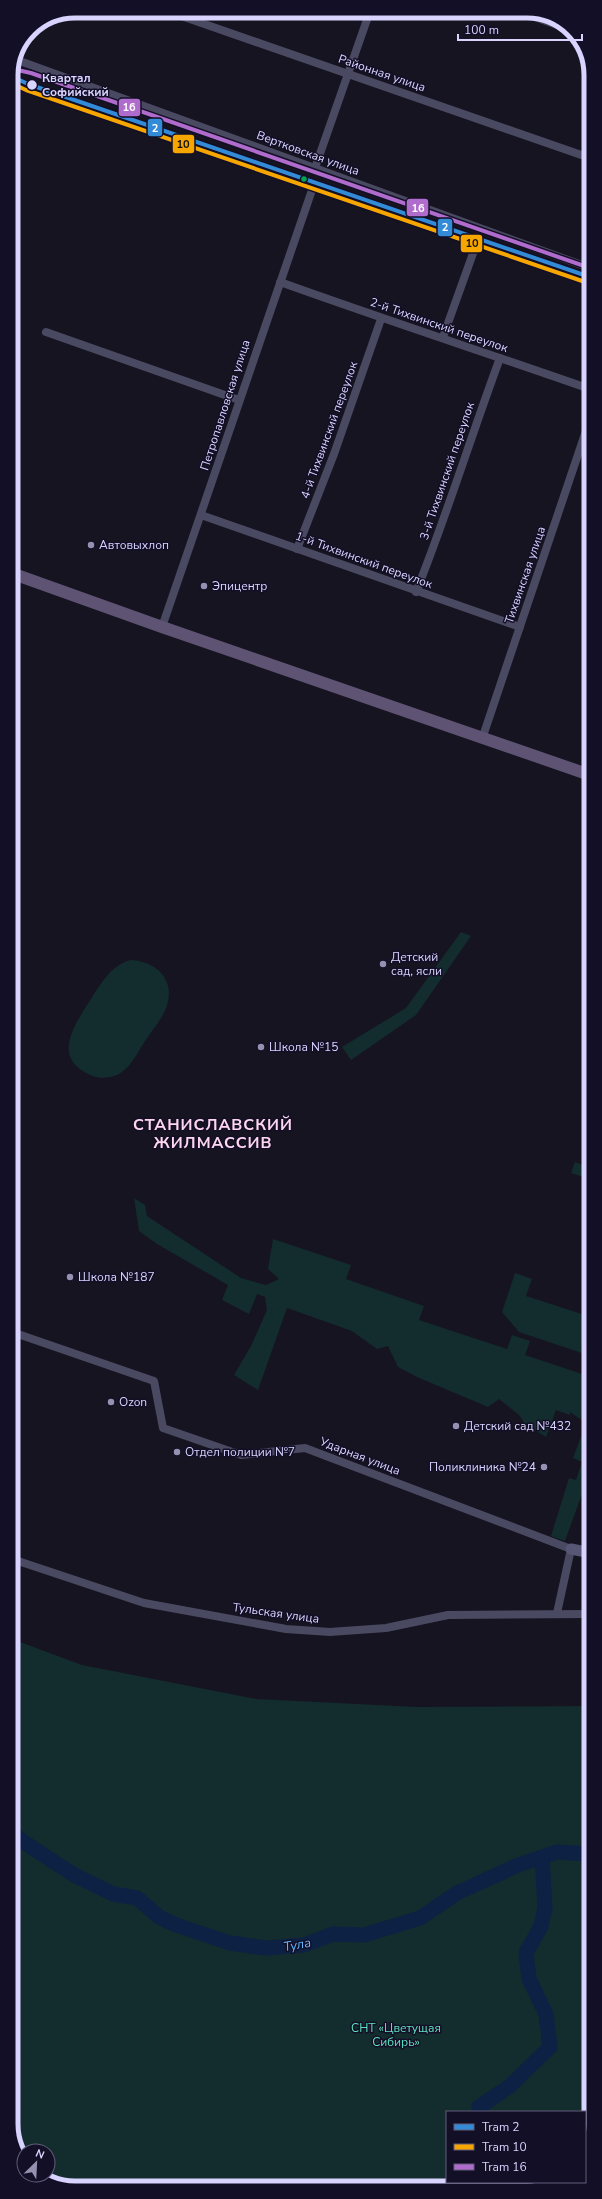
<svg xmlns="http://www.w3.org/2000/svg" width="602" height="2199" font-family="'Nunito Sans',sans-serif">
<rect width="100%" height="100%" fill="#161421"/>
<g fill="#132c2d">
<polygon points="461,932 471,936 416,1015 351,1060 342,1047 406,1008"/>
<path d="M130 960C156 961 177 980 166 1008 162 1019 152 1031 145 1041 138 1052 131 1067 119 1074 112 1078 100 1079 93 1076 51 1060 73 1027 89 1002 101 984 109 967 130 960Z"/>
<polygon points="575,1162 590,1168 590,1179 571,1173"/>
<polygon points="134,1198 145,1205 147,1216 241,1278 266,1285 279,1279 268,1269 273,1239 351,1265 346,1279 424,1306 419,1320 507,1349 512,1335 530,1341 525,1355 591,1377 591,1469 565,1541 551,1536 569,1478 576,1480 582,1462 573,1458 586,1423 570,1412 570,1415 556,1410 546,1437 525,1424 519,1415 499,1399 488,1407 417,1377 398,1367 388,1346 377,1349 352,1331 287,1308 258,1390 234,1375 251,1346 267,1310 265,1297 257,1294 249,1314 222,1300 228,1285 157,1244 139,1231"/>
<polygon points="515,1273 532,1279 526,1296 591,1317 591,1356 519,1332 502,1312"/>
<polygon points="12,1639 82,1665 256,1699 417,1707 591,1706 591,2125 585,2142 585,2112 447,2112 447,2182 548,2182 540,2187 70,2188 39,2175 48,2175 48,2151 24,2151 24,2157 12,2137"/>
</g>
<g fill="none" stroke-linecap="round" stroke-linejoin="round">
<g stroke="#0d2144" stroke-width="15">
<polyline points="12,1832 22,1841 74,1875 113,1894 137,1898 159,1917 176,1925 230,1943 266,1948 304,1945 333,1934 364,1935 420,1918 457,1893 518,1865 557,1852 588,1854 591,1858"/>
<polyline points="481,2112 479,2107 510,2086 550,2047 546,2014 529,1979 526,1953 541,1926 545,1908 542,1857"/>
<polyline points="496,2187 502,2182"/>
</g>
<g stroke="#4a4962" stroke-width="8">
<polyline points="167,11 590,158"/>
<polyline points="521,12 571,30"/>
<polyline points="17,60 590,268"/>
<polyline points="315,168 370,11"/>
<path d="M280 282C383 319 487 353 590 389"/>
<polyline points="46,332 239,400"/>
<polyline points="443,337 476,245"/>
<polyline points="201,515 520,627"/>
<polyline points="297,549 334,454 381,319"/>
<path d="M416 592C447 515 471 436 500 358"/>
<polyline points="162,627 312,190"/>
<polyline points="482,739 590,419"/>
<polyline points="12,1332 154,1381 163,1428 241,1455 305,1448 571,1549 557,1613"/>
<polyline points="12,1559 144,1603 286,1629 330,1632 386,1628 448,1615 591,1614"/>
</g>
<polyline stroke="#575674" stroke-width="11" points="571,1549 591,1553"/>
<polyline stroke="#5e5373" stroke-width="12" points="11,573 162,627 590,775"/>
<defs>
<polyline id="tram-1" points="11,76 28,84 590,277"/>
<polyline id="tram-2" points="11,83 26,90 588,283"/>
<polyline id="tram-3" points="13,69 31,73 590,268"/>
</defs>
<use href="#tram-1" stroke="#130f26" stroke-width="7"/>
<use href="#tram-2" stroke="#130f26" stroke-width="7"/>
<use href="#tram-3" stroke="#130f26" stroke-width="7"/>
<use href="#tram-1" stroke="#338bd7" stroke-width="4"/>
<use href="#tram-2" stroke="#f7a600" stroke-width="4"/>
<use href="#tram-3" stroke="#b06ccc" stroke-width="4"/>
</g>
<circle fill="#d9d4ff" stroke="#130f26" stroke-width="1.5" cx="32" cy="85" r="5.5"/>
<circle fill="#00a651" stroke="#130f26" stroke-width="1.5" cx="304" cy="179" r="3.5"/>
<g fill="#9591b1" stroke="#130f26" stroke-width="1.5">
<circle cx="91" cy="545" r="4"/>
<circle cx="204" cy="586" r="4"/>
<circle cx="383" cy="964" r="4"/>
<circle cx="261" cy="1047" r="4"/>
<circle cx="70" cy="1277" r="4"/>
<circle cx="111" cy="1402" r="4"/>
<circle cx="456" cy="1426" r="4"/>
<circle cx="177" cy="1452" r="4"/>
<circle cx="544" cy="1467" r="4"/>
</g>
<g text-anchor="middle" stroke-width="3" stroke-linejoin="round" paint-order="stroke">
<g font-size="12" fill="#d9d4ff" stroke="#130f26">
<text transform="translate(382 73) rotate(19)" y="4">Районная улица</text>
<text transform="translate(308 153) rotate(20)" y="4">Вертковская улица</text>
<text transform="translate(439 325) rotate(19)" y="4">2-й Тихвинский переулок</text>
<text transform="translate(225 405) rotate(-72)" y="4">Петропавловская улица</text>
<text transform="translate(329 430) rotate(-70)" y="4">4-й Тихвинский переулок</text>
<text transform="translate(447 471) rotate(-71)" y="4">3-й Тихвинский переулок</text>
<text transform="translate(364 560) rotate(20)" y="4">1-й Тихвинский переулок</text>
<text transform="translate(525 575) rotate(-71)" y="4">Тихвинская улица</text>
<text transform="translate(360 1456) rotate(21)" y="4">Ударная улица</text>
<text transform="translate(276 1613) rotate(8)" y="4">Тульская улица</text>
</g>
<g font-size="12" font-weight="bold" fill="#d9d4ff" stroke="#130f26" text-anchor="start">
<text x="42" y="82">Квартал<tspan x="42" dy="14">Софийский</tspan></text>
</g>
<g font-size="12" fill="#d9d4ff" stroke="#130f26" text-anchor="start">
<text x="99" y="549">Автовыхлоп</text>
<text x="212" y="590">Эпицентр</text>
<text x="391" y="961">Детский<tspan x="391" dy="14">сад, ясли</tspan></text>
<text x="269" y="1051">Школа №15</text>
<text x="78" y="1281">Школа №187</text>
<text x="119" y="1406">Ozon</text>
<text x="464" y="1430">Детский сад №432</text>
<text x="185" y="1456">Отдел полиции №7</text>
<text x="536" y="1471" text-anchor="end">Поликлиника №24</text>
</g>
<g font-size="12" fill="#5fe0c0" stroke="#130f26">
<text x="396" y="2032">СНТ «Цветущая<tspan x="396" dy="14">Сибирь»</tspan></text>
</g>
<g font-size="13" font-style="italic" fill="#62b6ff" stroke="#130f26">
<text transform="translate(297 1944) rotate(-10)" y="5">Тула</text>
</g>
<g font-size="16" font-weight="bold" letter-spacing="1" fill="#ffd6f0" stroke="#130f26">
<text x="213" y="1130">СТАНИСЛАВСКИЙ<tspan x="213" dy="18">ЖИЛМАССИВ</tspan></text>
</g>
</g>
<path d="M0 0H602V2199H0ZM75 18H527A57 57 0 0 1 584 75V2124A57 57 0 0 1 527 2181H75A57 57 0 0 1 18 2124V75A57 57 0 0 1 75 18Z" fill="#130f26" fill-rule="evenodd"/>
<path fill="none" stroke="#d9d4ff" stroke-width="5" d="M75 18H527A57 57 0 0 1 584 75V2124A57 57 0 0 1 527 2181H75A57 57 0 0 1 18 2124V75A57 57 0 0 1 75 18Z"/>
<g stroke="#130f26" stroke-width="1.5">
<rect x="118" y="98" width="23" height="19" rx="4" fill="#b06ccc"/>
<rect x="147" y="118" width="16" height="19" rx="4" fill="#338bd7"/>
<rect x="172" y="134" width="23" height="20" rx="4" fill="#f7a600"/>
<rect x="406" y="198" width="23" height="19" rx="4" fill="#b06ccc"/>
<rect x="437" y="218" width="16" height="19" rx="4" fill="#338bd7"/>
<rect x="460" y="234" width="23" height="19" rx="4" fill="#f7a600"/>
</g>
<g font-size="11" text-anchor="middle" font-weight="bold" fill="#fff">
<text x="129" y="111">16</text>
<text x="155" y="132">2</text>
<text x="418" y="212">16</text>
<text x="445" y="231">2</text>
</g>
<g font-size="11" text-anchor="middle" font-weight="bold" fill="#111">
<text x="183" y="148">10</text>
<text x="472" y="247">10</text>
</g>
<rect x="446" y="2111" width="140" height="72" fill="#130f26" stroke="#625e7d"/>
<rect x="454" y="2124" width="20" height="6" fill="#338bd7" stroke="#625e7d"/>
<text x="482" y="2131" font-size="12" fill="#d9d4ff">Tram 2</text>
<rect x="454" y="2144" width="20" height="6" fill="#f7a600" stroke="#625e7d"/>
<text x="482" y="2151" font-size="12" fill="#d9d4ff">Tram 10</text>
<rect x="454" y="2164" width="20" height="6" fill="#b06ccc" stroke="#625e7d"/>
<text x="482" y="2171" font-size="12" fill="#d9d4ff">Tram 16</text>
<g transform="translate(36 2163) rotate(24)"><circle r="19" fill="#130f26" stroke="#625e7d"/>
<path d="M0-3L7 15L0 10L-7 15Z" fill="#9591b1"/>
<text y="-6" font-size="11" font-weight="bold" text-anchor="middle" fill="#d9d4ff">N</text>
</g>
<path d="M458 34v6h124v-6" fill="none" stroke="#d9d4ff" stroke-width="2"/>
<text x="464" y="34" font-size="12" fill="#d9d4ff" stroke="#130f26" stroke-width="3" paint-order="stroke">100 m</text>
</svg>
